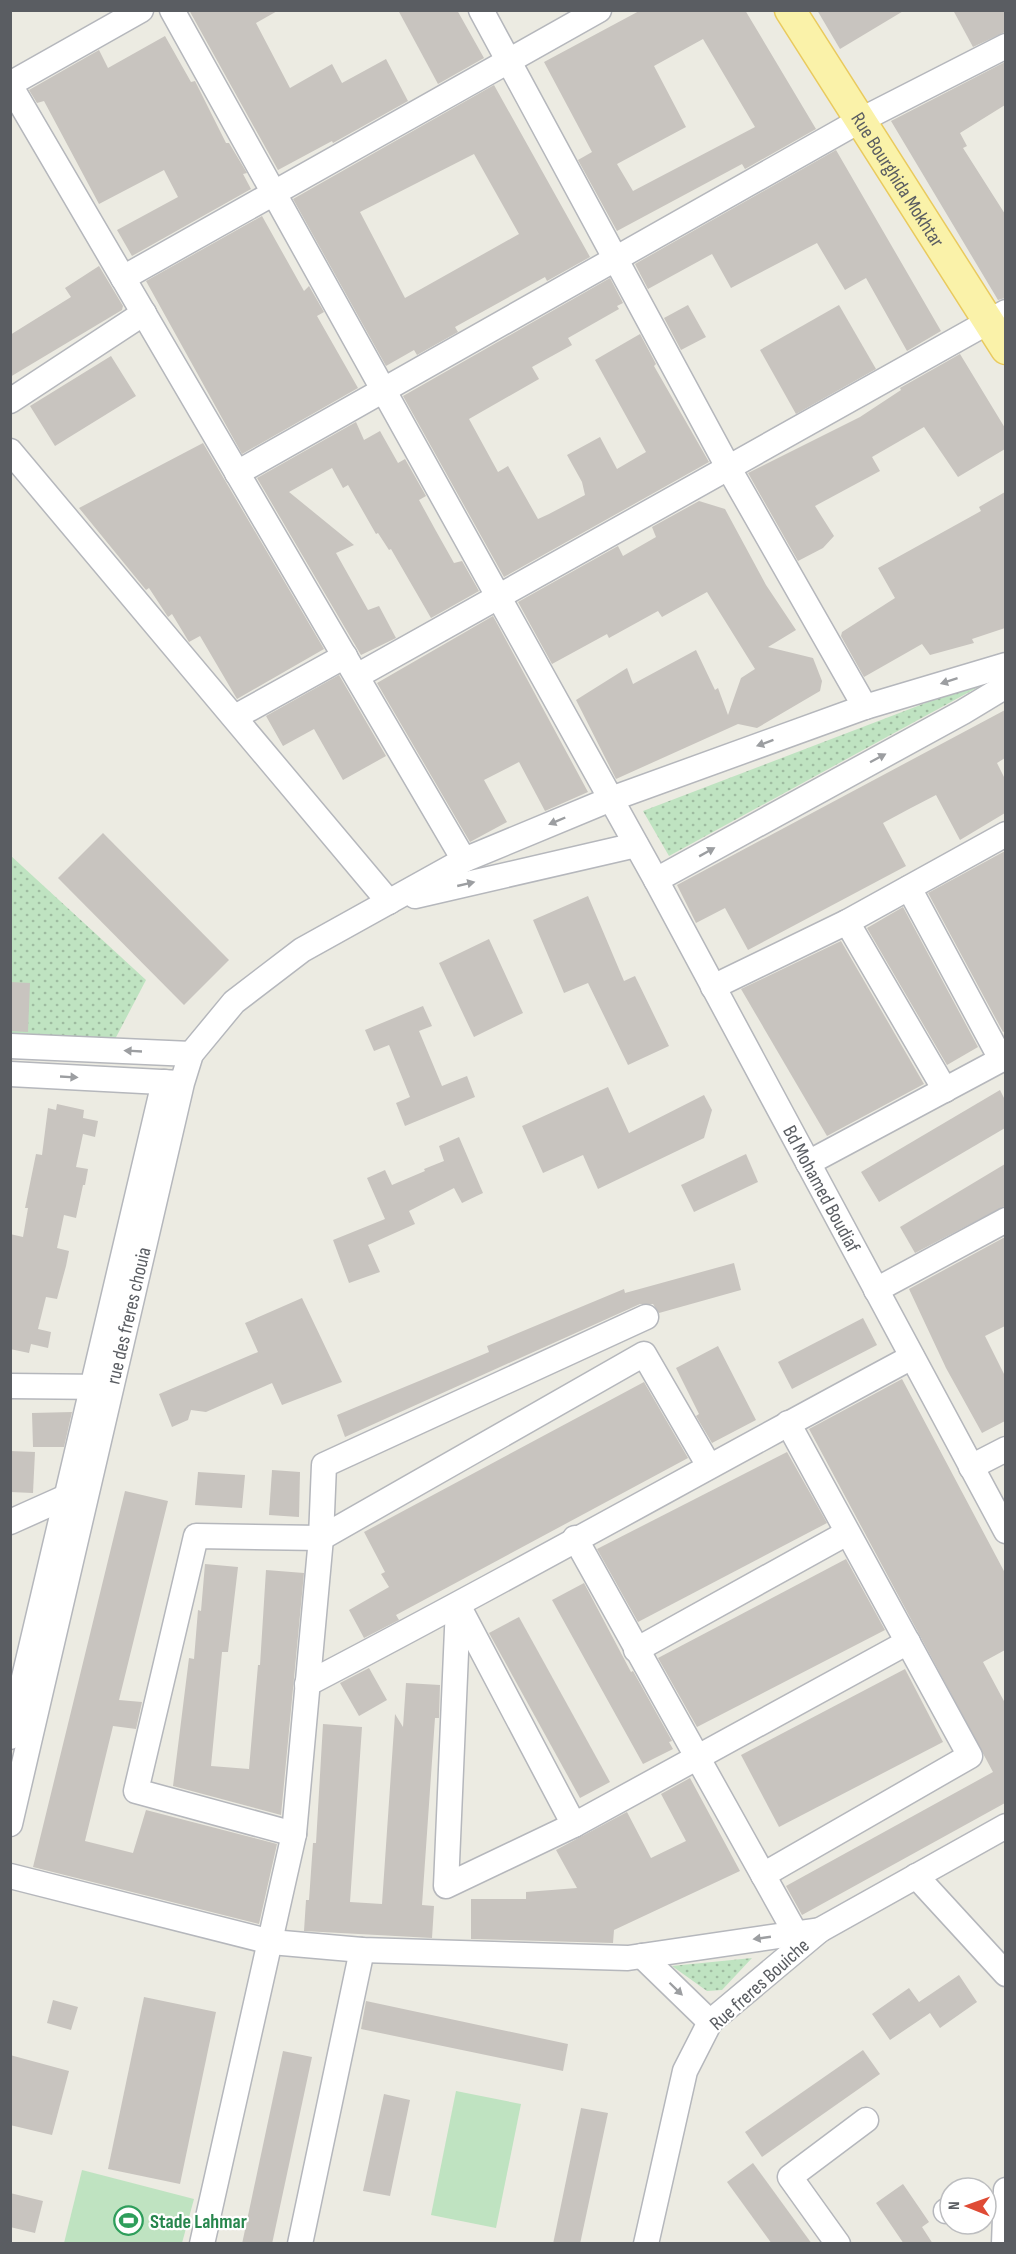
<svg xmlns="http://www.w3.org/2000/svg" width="1016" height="2254" font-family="'Sofia Sans Condensed',sans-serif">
<defs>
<pattern id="grass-dots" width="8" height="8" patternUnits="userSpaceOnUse" patternTransform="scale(1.5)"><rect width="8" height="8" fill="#bfe3c1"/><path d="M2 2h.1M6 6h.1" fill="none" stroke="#9ebba0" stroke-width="1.8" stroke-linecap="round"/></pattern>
</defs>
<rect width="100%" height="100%" fill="#ecebe2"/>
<g fill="url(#grass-dots)">
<polygon points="1004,673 669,856 643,811"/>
<polygon points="10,855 146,980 113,1043 11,1038"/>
<polygon points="752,1958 722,1990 707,1991 672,1966"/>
</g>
<g fill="#bfe3c1">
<polygon points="456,2091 521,2104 496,2228 431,2215"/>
<polygon points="82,2170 194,2199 182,2243 64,2243"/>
</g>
<g fill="#c8c4bf" fill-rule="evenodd">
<polygon points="189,10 279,10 256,23 290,88 332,64 342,83 386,59 408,101 333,143 332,141 278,170"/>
<polygon points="398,10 457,10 484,58 438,84"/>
<path d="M641 10H745L816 129 745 169 742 164 617 231 578 160 592 152 544 62ZM703 39 755 127 633 191 617 164 686 127 654 66Z"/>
<polygon points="817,10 905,10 840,49"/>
<polygon points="953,10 1005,10 1005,32 973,47"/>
<polygon points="165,36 191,82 195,81 226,143 229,143 247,173 243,174 251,189 132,256 117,230 178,197 164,170 99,204 44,101 37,103 29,90 99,50 108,68"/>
<polygon points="1005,62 1005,105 960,133 967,146 963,148 1005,214 1005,298 998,300 891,121"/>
<path d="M494 85 590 257 547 281 545 277 455 327 458 332 417 355 414 350 386 366 293 199ZM474 154 519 234 405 298 360 212Z"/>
<polygon points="836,150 941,331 907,351 866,278 845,290 817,243 731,288 712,254 648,289 635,264"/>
<polygon points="262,216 304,291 309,286 324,312 317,316 358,388 242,454 146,281"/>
<polygon points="99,266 123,306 122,310 10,377 10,335 71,297 65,288"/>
<polygon points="610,278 623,303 617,306 619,309 568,338 572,345 532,367 539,379 469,419 498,472 508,466 538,519 549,514 585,495 582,482 567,455 600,437 617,469 646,452 595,360 640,334 656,364 654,366 709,462 504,577 403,396"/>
<polygon points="688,305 706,337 681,350 664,318"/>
<polygon points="839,305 876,369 796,414 760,350"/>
<polygon points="960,354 1005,428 1005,449 958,477 924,427 872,457 880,471 815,506 834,536 823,548 798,561 748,473 860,417 901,390 900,388"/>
<polygon points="111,356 136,396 55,446 30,406"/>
<polygon points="356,422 364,440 380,431 398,463 405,459 426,496 419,500 436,531 454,563 462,561 479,591 431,618 391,549 389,550 378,533 376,534 348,485 343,488 332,468 289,492 354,545 336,553 368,610 379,606 396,638 361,655 257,478"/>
<polygon points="203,443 324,649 237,699 200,636 189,642 172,614 168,617 149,588 146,590 79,508"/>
<polygon points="1005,492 1005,628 972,639 974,643 930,655 922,644 864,677 841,636 842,632 895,598 878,568 981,511 979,507"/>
<polygon points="699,501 725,509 766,585 796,630 768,647 813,658 822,681 820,691 757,728 738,724 616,779 576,700 627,668 633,684 696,650 715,690 718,688 728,715 741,678 755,669 707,592 662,617 658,611 609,638 607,634 552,664 518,602 618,546 623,556 656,537 652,527"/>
<polygon points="493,616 588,792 545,811 519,762 484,780 507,822 470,842 377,683"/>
<polygon points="339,675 386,756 343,780 314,729 283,746 266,716"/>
<polygon points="1005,710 1005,758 997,763 1005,779 1005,813 960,840 936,795 909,809 883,823 906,866 748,950 725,908 696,923 677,885"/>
<polygon points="103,833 229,960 184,1005 58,878"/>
<polygon points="1005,851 1005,1031 1003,1032 928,893"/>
<polygon points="588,896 624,981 635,976 669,1046 628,1065 588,983 564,993 533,920"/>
<polygon points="903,907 978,1047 947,1065 867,928"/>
<polygon points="489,939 523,1013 474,1037 439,963"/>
<polygon points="841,941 924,1084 827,1136 741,989"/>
<polygon points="10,982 30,983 28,1032 10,1031"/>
<polygon points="423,1006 432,1026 419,1031 442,1086 467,1076 475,1097 405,1126 396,1103 410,1097 389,1045 374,1051 365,1030"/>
<polygon points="608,1087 629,1133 704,1095 712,1110 704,1138 598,1189 583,1155 543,1173 522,1126"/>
<polygon points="1000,1090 1005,1100 1005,1128 879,1202 861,1172"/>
<polygon points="57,1104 84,1110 83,1118 98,1121 95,1137 83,1134 76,1167 88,1169 85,1185 83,1185 76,1218 64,1215 57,1248 69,1251 66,1266 57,1299 46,1297 38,1329 51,1332 48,1348 31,1344 29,1353 10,1349 10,1234 23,1237 28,1208 25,1208 36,1154 42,1155 48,1108 56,1110"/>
<polygon points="459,1137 483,1193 462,1203 454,1188 409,1211 415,1224 368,1245 380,1272 349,1283 333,1240 385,1219 367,1178 385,1170 392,1185 425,1171 424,1169 444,1161 439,1146"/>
<polygon points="746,1154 758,1182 694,1212 681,1185"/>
<polygon points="1005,1164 1005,1206 915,1253 900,1227"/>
<polygon points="1005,1237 1005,1326 985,1336 1005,1376 1005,1421 982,1433 946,1368 909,1289"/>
<polygon points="734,1263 741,1290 659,1313 653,1304 640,1304 345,1437 337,1415 489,1352 487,1346 624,1289 625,1293"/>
<polygon points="302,1298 342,1382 282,1405 272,1383 206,1412 191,1410 188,1420 172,1427 159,1394 258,1352 245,1323"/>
<polygon points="863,1318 877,1345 792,1389 778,1362"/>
<polygon points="718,1346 756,1420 712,1443 696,1416 699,1414 676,1368"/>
<polygon points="902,1379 1005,1573 1005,1650 983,1662 1005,1703 1005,1803 802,1915 786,1886 993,1772 809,1429"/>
<polygon points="644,1382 688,1458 396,1615 399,1620 364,1638 349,1610 389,1587 381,1574 385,1572 364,1532"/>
<polygon points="72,1412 64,1447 33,1447 32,1413"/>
<polygon points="10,1451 35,1452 33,1493 10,1492"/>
<polygon points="787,1452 827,1523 638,1622 597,1549"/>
<polygon points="272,1470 300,1472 299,1517 269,1515"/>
<polygon points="198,1472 245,1475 242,1508 195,1505"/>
<polygon points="125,1491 168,1501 119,1700 142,1702 136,1729 113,1726 85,1841 133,1853 146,1810 277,1844 259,1924 33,1867"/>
<polygon points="846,1559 885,1630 697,1727 658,1658"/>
<polygon points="205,1564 238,1567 228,1652 222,1652 211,1766 249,1769 258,1665 260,1665 266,1570 304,1573 281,1815 173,1786 189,1658 194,1659 198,1610 201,1611"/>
<polygon points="584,1583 631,1672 633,1671 672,1741 669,1742 673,1749 643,1764 552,1600"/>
<polygon points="519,1617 610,1782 580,1798 489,1633"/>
<polygon points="369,1668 387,1700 359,1716 340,1683"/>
<polygon points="905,1669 943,1742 779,1827 741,1755"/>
<polygon points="406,1683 440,1685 439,1718 435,1718 422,1905 434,1906 432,1938 304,1931 306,1900 309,1900 313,1843 316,1843 323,1724 362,1727 350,1902 382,1904 395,1714 403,1727"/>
<polygon points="690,1778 740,1871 614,1930 613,1943 471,1939 471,1899 526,1899 526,1892 577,1888 556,1850 627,1812 651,1858 686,1841 661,1794"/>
<polygon points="959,1975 977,2002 940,2028 930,2013 890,2040 872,2014 909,1988 919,2002"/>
<polygon points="144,1997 216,2012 180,2184 108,2169"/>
<polygon points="53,2000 78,2007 71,2030 47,2023"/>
<polygon points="366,2001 568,2044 563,2071 361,2029"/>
<polygon points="863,2050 880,2074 762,2157 745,2132"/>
<polygon points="283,2051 312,2057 272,2244 242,2244"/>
<polygon points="10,2055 69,2071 52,2135 10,2125"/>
<polygon points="384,2094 410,2100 390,2196 363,2191"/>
<polygon points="581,2108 608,2113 580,2244 553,2244"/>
<polygon points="753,2163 812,2244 772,2244 727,2182"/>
<polygon points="903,2184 929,2222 922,2227 933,2244 904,2244 876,2203"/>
<polygon points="10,2193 43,2201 35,2233 10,2227"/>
</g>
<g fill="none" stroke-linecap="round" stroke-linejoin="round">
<defs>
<g id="minor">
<path id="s1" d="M172 10 656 880 1006 1531"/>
<polyline points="481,10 728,467 865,707"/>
<polyline points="10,84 141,10"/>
<polyline points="10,85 464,860"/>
<polyline points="123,278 599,10"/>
<polyline points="10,401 144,313"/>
<polyline points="10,451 389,902"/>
<polyline points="237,473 859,121 1006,46"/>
<polyline points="357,676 1006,312"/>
<polyline points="235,717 345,656"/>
<polyline points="656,880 963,712 1006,686"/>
<polyline points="909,888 1001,1059"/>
<polyline points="415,896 636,845"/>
<polyline points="847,922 945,1090"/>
<polyline points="713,987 847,922 1006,834"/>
<polyline points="10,1046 191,1054"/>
<polyline points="10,1074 180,1083"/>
<polyline points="808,1163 1006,1057"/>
<polyline points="876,1290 1006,1220"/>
<polyline points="10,1386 106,1387"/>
<polyline points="971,1467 1006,1449"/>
<polyline points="10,1522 77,1492"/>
<polyline points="575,1538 796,1934"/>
<polyline points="458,1606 446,1886 574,1825 908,1642"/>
<polyline points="459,1607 574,1825"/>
<polyline points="636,1650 847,1533"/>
<path d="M307 1684C511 1578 710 1465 912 1357"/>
<polyline points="10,1737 164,1082"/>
<path id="s2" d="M10 1824 182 1083 191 1054 234 1002 302 950 464 860 611 799 865 707 1006 665"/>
<polyline points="294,1834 136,1791 196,1536 321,1538 644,1354 709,1466"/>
<polyline points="763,1875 970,1756 788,1423"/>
<polyline points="10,1876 271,1942 362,1950 628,1958 820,1930"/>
<polyline points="916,1876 1006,1974"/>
<polyline points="642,1956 710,2022"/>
<polyline points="946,2211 950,2211"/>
<polyline points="202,2244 294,1834 321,1538 324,1465 646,1317"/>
<polyline points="300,2244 362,1950"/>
<polyline points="646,2244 685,2071 710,2022 820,1930 1006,1826"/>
<polyline points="838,2244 790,2177 866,2120"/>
<polyline points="1004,2244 1006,2190"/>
</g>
<g id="major">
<path id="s3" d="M790 10 1006 349"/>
</g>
</defs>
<use href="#minor" stroke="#b5b7bc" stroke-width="27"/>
<use href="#major" stroke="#e9ca5e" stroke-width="33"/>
<use href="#minor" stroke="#fff" stroke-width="24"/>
<use href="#major" stroke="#faf2a9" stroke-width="30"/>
</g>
<defs><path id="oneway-solid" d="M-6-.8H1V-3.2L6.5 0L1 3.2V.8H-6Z" transform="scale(1.5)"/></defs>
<g fill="#9c9ea1">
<use href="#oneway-solid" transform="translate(949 681) rotate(162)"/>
<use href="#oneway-solid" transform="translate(765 743) rotate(160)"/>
<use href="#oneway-solid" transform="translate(878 758) rotate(-28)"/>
<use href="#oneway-solid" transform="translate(557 821) rotate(157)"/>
<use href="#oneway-solid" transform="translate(707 852) rotate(-29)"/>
<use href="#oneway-solid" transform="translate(466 884) rotate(-13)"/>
<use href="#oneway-solid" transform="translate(133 1051) rotate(-177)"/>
<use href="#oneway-solid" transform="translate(69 1077) rotate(3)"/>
<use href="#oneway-solid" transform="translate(762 1938) rotate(172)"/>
<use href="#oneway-solid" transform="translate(676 1989) rotate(44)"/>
</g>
<defs>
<symbol id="stadium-ring" viewBox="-11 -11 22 22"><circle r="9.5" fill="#fff" stroke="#2e9e5b" stroke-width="1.5"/><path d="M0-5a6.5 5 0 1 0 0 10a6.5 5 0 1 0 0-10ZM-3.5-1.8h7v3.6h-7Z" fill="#2e9e5b"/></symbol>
</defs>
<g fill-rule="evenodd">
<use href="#stadium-ring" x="112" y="2204" width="33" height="33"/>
</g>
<g text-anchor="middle" stroke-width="4.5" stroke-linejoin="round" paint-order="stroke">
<g font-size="20" fill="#5a5d62" stroke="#fff">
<text dy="7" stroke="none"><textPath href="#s3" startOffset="201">Rue Bourghida Mokhtar</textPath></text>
<text dy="7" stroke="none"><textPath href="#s1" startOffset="1346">Bd Mohamed Boudiaf</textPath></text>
<text dy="7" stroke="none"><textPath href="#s2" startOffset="522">rue des freres chouia</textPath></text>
<text transform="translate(759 1984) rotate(-42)" y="7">Rue freres Bouiche</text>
</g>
<g font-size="20" font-weight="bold" fill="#27864d" stroke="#fff" text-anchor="start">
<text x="150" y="2228">Stade Lahmar</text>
</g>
</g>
<rect width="1016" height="2254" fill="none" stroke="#5a5d62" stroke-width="24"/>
<g transform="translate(968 2206) rotate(271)"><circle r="28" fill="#ffffff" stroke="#bdbec0" stroke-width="1.5"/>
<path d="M0-4.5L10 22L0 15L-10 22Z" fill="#df4b35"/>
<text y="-9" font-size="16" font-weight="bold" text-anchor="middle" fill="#5a5d62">N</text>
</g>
</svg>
